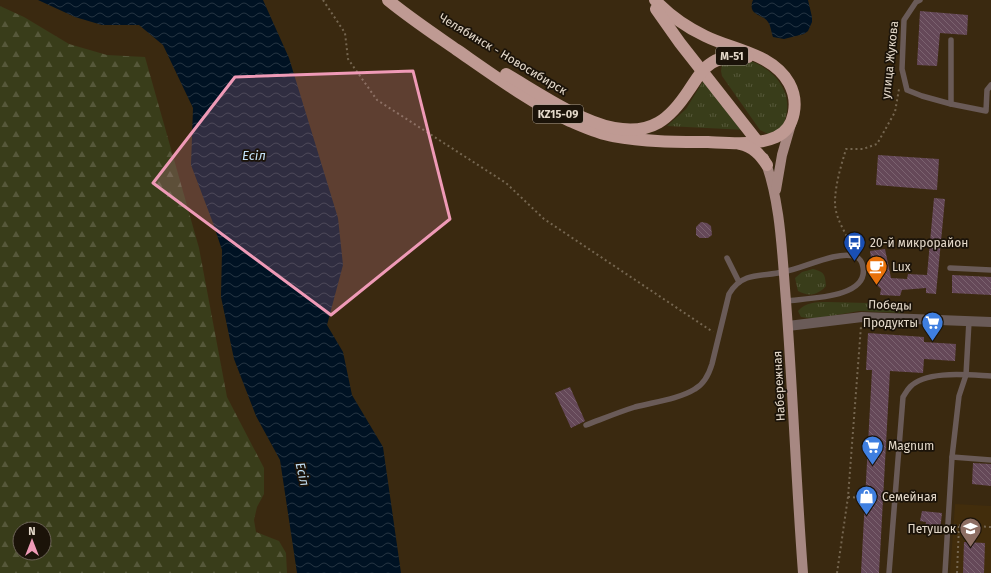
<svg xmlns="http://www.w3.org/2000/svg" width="991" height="573" font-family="'Fira Sans',sans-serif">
<defs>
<pattern id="grass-tufts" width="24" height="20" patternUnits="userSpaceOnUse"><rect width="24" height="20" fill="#393d1a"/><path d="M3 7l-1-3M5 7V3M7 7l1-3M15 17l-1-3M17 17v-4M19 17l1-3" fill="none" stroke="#56583a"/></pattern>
<pattern id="forest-firs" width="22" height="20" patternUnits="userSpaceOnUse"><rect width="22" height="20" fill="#393d1a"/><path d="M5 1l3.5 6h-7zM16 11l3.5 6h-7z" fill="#56583a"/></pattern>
<pattern id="water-waves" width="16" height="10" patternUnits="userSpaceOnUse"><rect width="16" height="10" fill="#001223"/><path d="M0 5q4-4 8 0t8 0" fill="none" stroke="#253442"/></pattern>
<pattern id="building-back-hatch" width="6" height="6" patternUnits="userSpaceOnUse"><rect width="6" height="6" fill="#654858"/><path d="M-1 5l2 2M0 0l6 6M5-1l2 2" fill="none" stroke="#7b626f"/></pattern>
</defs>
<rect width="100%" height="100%" fill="#3a2910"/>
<polygon fill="#422d0c" points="955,504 991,506 991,573 950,573"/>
<g fill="url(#grass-tufts)">
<path d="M747 60C778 69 798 98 781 129L768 134 760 130 722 76 721 71 722 63Z"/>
<polygon points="705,78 746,130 667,126 686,109"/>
<path d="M813 269C825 272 825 275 826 286 818 295 809 297 798 291L795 278 802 272Z"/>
<path d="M827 302 909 304 906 310 901 313 859 311 814 319 801 317 798 311C806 302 816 302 827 302Z"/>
</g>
<path fill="url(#forest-firs)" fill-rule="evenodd" d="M0 6 24 17 69 44 107 55 145 57 199 248 227 397 264 468V494L257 507 254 520 256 532 279 541 286 553 287 573H0ZM20 529H44V553H20Z"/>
<g fill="url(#water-waves)">
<polygon points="38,0 263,0 289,58 338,218 343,265 327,325 343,352 352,395 383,447 401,573 297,573 280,460 256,416 234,359 221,297 222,250 213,223 191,165 193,108 163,45 139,25 102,25 75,17"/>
<path d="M753 0H808L812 17V22L808 31 804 34 784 39 773 37C771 32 771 26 768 22 762 13 747 16 753 0Z"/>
</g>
<g fill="url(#building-back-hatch)">
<polygon points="920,11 968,15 967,35 940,33 937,66 917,65"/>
<polygon points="878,155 939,159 937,190 876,185"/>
<polygon points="934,198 945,199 936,294 926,293 926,288 902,290 900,296 880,295 881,289 875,283 870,251 885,249 891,278 907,279 908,274 927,275"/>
<polygon points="701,222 707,223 711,226 712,235 708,238 700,238 696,235 696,227"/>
<polygon points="952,275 991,277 991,295 952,293"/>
<polygon points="868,333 924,337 924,342 956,344 955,361 924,359 923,373 890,371 879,573 861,573 872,370 866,370"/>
<polygon points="570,387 585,421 571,428 555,393"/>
<polygon points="973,463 991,464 991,486 972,484"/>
<polygon points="922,511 942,513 940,531 925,529 926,522 920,521"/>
<polygon points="964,542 985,543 984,573 963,573"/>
</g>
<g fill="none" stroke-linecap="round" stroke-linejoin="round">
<g stroke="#756650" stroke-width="2" stroke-dasharray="2 3" stroke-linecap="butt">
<polyline points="323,0 345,33 348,59 377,100 506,183 544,219 713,332"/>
<path d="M854 249C847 236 835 218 835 203 835 185 841 166 846 149H863L877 144 895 112 899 89"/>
<polyline points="848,497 865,498"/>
<polyline points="954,525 991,527"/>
<polyline points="837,573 848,497 861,326"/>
<polyline points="957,573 959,525"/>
</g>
<g stroke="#6a5b58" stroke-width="5.5">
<polyline points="920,0 916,2 904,20 902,69 907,90 922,96 951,104"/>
<polyline points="951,40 951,104 986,111 987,90 991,85"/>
<polyline points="727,258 739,282"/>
<polyline points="950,268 991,270"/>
<path d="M586 425C602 419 619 412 635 407 654 402 679 399 695 389 704 384 709 374 712 364L729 294C733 287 739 281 747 278 758 274 771 275 783 272 802 269 836 251 854 256 860 258 862 261 863 267 869 299 806 298 786 301"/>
<polyline points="952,457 991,460"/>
<path d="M889 573 903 397C905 394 907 390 910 387 926 370 969 375 991 376"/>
<polyline points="945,573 952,457 959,396 966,375 969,321"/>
</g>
<polyline stroke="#6a5b58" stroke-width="10" points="788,326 862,317 991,322"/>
<g stroke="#a78882" stroke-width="10">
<path d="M764 158C781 201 782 255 786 301 793 392 796 482 803 573"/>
<polyline points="776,190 782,155 791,124"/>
</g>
<g stroke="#bf9a93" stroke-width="12">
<path d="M388 0C410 18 434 34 457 50 493 75 530 102 570 121 584 127 599 134 613 136 644 142 677 142 708 142 729 143 756 146 776 137 796 128 799 101 789 83 772 53 733 50 705 36 686 27 669 15 655 0"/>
<polyline points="656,9 680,43 757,141"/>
<path d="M506 74C537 92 579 121 614 128 652 135 670 119 689 90 694 83 699 74 705 68 717 57 732 54 748 57"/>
<path d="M740 144C753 147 760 154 767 165"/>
</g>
</g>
<path fill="#ef9ab7" fill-opacity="0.2" stroke="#ef9ab7" stroke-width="3" stroke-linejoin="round" d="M413 71 450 219 331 315 153 183 235 77Z"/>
<defs>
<symbol id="bus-pin" viewBox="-11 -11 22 30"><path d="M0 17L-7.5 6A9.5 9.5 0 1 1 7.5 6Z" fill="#1a4fb4" stroke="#1b1309"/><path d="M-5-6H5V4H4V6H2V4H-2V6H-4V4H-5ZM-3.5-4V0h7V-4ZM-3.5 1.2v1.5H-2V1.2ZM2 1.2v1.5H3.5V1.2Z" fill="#fff"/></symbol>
<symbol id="cafe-pin" viewBox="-11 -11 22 30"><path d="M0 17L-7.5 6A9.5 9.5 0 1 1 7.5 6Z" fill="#e8710a" stroke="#1b1309"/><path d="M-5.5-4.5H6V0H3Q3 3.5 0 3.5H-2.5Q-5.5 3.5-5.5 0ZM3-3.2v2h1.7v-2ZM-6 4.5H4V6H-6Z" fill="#fff"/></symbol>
<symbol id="supermarket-pin" viewBox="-11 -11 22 30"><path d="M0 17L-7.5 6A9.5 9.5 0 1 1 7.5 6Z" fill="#3f7fe0" stroke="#1b1309"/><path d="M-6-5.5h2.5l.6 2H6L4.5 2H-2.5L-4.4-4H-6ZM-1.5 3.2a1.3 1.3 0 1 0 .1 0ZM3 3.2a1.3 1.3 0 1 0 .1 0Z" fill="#fff"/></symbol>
<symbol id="shop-pin" viewBox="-11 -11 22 30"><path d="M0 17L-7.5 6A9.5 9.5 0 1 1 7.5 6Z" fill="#3f7fe0" stroke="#1b1309"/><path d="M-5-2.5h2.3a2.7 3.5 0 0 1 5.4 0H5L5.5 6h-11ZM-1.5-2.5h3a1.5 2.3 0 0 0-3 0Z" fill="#fff"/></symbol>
<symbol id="school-pin" viewBox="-11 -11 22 30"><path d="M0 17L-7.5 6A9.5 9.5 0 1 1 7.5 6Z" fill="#8d6e63" stroke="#1b1309"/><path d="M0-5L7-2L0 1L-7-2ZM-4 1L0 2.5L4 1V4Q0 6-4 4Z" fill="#fff"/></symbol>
</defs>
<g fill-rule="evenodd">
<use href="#bus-pin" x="842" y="230" width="25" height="34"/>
<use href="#cafe-pin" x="864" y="254" width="25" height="34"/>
<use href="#supermarket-pin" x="920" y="310" width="25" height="34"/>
<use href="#supermarket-pin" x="860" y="434" width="25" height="34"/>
<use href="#shop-pin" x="854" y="484" width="25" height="34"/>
<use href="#school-pin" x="958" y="516" width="25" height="34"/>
</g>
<g text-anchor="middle" stroke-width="3.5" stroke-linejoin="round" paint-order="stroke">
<g fill="#1b1309" stroke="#a89e90" stroke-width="1">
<rect x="716" y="47" width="32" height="18" rx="3"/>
<rect x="533" y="105" width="50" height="18" rx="3"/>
</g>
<g font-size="11" font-weight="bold" fill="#e4d9ca">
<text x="732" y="60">M-51</text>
<text x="558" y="118">KZ15-09</text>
</g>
<g font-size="12" fill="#e4d9ca" stroke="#1b1309">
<text transform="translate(503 54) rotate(31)" y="4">Челябинск - Новосибирск</text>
<text transform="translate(890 60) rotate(-84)" y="4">улица Жукова</text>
<text transform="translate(890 305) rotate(2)" y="4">Победы</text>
<text transform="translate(779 386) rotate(-93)" y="4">Набережная</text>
</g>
<g font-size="12" fill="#e4d9ca" stroke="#1b1309" text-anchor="start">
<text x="870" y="247">20-й микрорайон</text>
<text x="892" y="271">Lux</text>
<text x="918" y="327" text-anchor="end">Продукты</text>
<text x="888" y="450">Magnum</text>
<text x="882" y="501">Семейная</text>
<text x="956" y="533" text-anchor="end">Петушок</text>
</g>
<g font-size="13" font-style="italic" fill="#c4e2f8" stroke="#1b1309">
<text x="254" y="160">Есіл</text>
<text transform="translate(303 474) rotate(77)" y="5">Есіл</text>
</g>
</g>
<g transform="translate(32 541)"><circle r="19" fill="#1b1309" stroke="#6b6256"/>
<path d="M0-3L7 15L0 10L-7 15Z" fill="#ef9ab7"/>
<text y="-6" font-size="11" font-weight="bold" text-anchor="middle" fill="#e4d9ca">N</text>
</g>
</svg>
